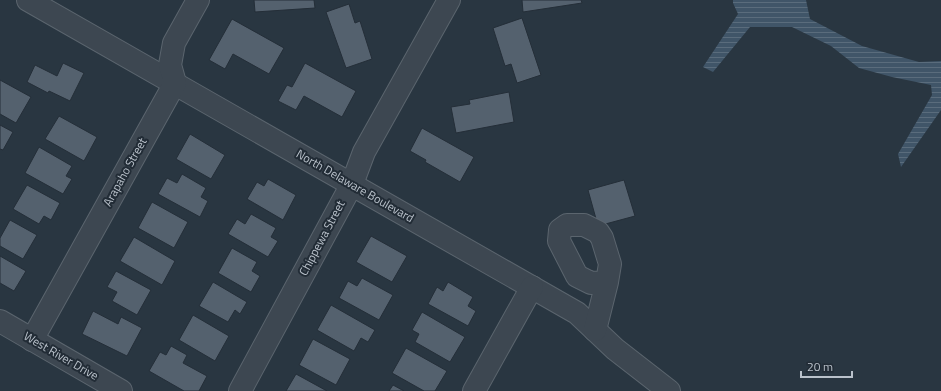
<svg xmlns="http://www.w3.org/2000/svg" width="941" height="391" font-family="'Titillium Web',sans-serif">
<defs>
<pattern id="water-rules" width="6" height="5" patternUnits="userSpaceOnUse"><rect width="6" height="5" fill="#405568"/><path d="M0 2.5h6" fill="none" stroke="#5a6c7c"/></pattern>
</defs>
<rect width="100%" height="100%" fill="#293641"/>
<polygon fill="url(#water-rules)" points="733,0 806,0 810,19 862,46 919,62 941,61 941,110 901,167 898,154 932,95 931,85 892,77 859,68 831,46 792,27 750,27 713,72 703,67 738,14 733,3"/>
<g fill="#54616e" stroke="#242e38">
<polygon points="254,0 314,0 315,8 255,12"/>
<polygon points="522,0 581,0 582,3 523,12"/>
<polygon points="349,4 355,23 360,21 372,59 346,68 326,12"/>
<polygon points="522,18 541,75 517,83 511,64 505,66 493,28"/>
<polygon points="232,19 284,48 269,74 233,54 225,69 209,60"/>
<polygon points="63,63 84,73 70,101 49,91 48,93 27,82 35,65 57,76"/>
<polygon points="305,63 356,91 342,117 304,96 296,110 278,101 287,85 292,87"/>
<polygon points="0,80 31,97 16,123 0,114"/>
<polygon points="509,92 514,122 456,133 451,107 470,104 469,100"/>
<polygon points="59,116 97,137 84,161 45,139"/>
<polygon points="0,125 13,132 3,150 0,149"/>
<polygon points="422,128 474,157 460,182 425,162 426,160 410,151"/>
<polygon points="190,134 225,155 211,179 176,159"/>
<polygon points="39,147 72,166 66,176 72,179 63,194 25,173"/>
<polygon points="182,174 206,188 201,197 208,201 200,217 158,194 167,178 177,183"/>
<polygon points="268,179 296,195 283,220 247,199 257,182 264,186"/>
<polygon points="624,180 635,216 598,226 588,190"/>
<polygon points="27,185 60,203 51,220 44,216 39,224 13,209"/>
<polygon points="152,202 188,222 174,248 138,228"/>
<polygon points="251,214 276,228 271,237 278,241 268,257 228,234 237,219 245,224"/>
<polygon points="10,220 37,235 23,259 0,246 0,238"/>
<polygon points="371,236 407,256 392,282 356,262"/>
<polygon points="134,237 175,261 162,285 120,261"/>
<polygon points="232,248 257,262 252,271 260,276 251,292 218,273"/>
<polygon points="0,256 26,271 14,291 0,283"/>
<polygon points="116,271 151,290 137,315 112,301 117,292 107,287"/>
<polygon points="362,278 393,295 379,320 339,298 348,281 357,286"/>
<polygon points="213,282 247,302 240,314 235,310 228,322 199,306"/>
<polygon points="448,282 473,297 468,306 476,311 468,326 428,304 437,287 443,291"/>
<polygon points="331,305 375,330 368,342 361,338 354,351 317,330"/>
<polygon points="93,311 118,324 121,317 142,328 127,356 82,334"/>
<polygon points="422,312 465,337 450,362 415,342 419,334 412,330"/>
<polygon points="193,315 229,336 215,361 179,340"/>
<polygon points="313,339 350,359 336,385 299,365"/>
<polygon points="171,346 187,355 183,363 207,376 199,391 184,391 149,371 160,352 166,355"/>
<polygon points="406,348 447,371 435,391 424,391 392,373"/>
<polygon points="296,374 327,391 286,391"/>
<polygon points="393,385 404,391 389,391"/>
</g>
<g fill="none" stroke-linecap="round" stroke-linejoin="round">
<defs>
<g id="minor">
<polyline points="28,0 577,313 615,349 669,391"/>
<polyline points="0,321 121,391"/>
<polyline points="595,330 607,282 610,264 602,238 598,232 584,225 567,225 560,230 559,241 577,276 591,283 607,282"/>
<polyline points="32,340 175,83 170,65 174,43 198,0"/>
<polyline points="240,391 352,184 364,152 449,0"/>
<polyline points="474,391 532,287"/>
</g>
</defs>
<use href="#minor" stroke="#5b656e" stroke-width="24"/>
<use href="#minor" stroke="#3d4751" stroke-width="22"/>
</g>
<g text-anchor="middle" stroke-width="4" stroke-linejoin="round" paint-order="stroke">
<g font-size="12" fill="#bac2cb" stroke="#222c36">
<text transform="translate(125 172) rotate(-61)" y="4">Arapaho Street</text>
<text transform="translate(355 186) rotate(30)" y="4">North Delaware Boulevard</text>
<text transform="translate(322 238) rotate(-62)" y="4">Chippewa Street</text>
<text transform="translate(61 356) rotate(30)" y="4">West River Drive</text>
</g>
</g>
<path d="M801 371v6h51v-6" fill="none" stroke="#bac2cb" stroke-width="2"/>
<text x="807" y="371" font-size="12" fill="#bac2cb" stroke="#222c36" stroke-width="3" paint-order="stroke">20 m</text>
</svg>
